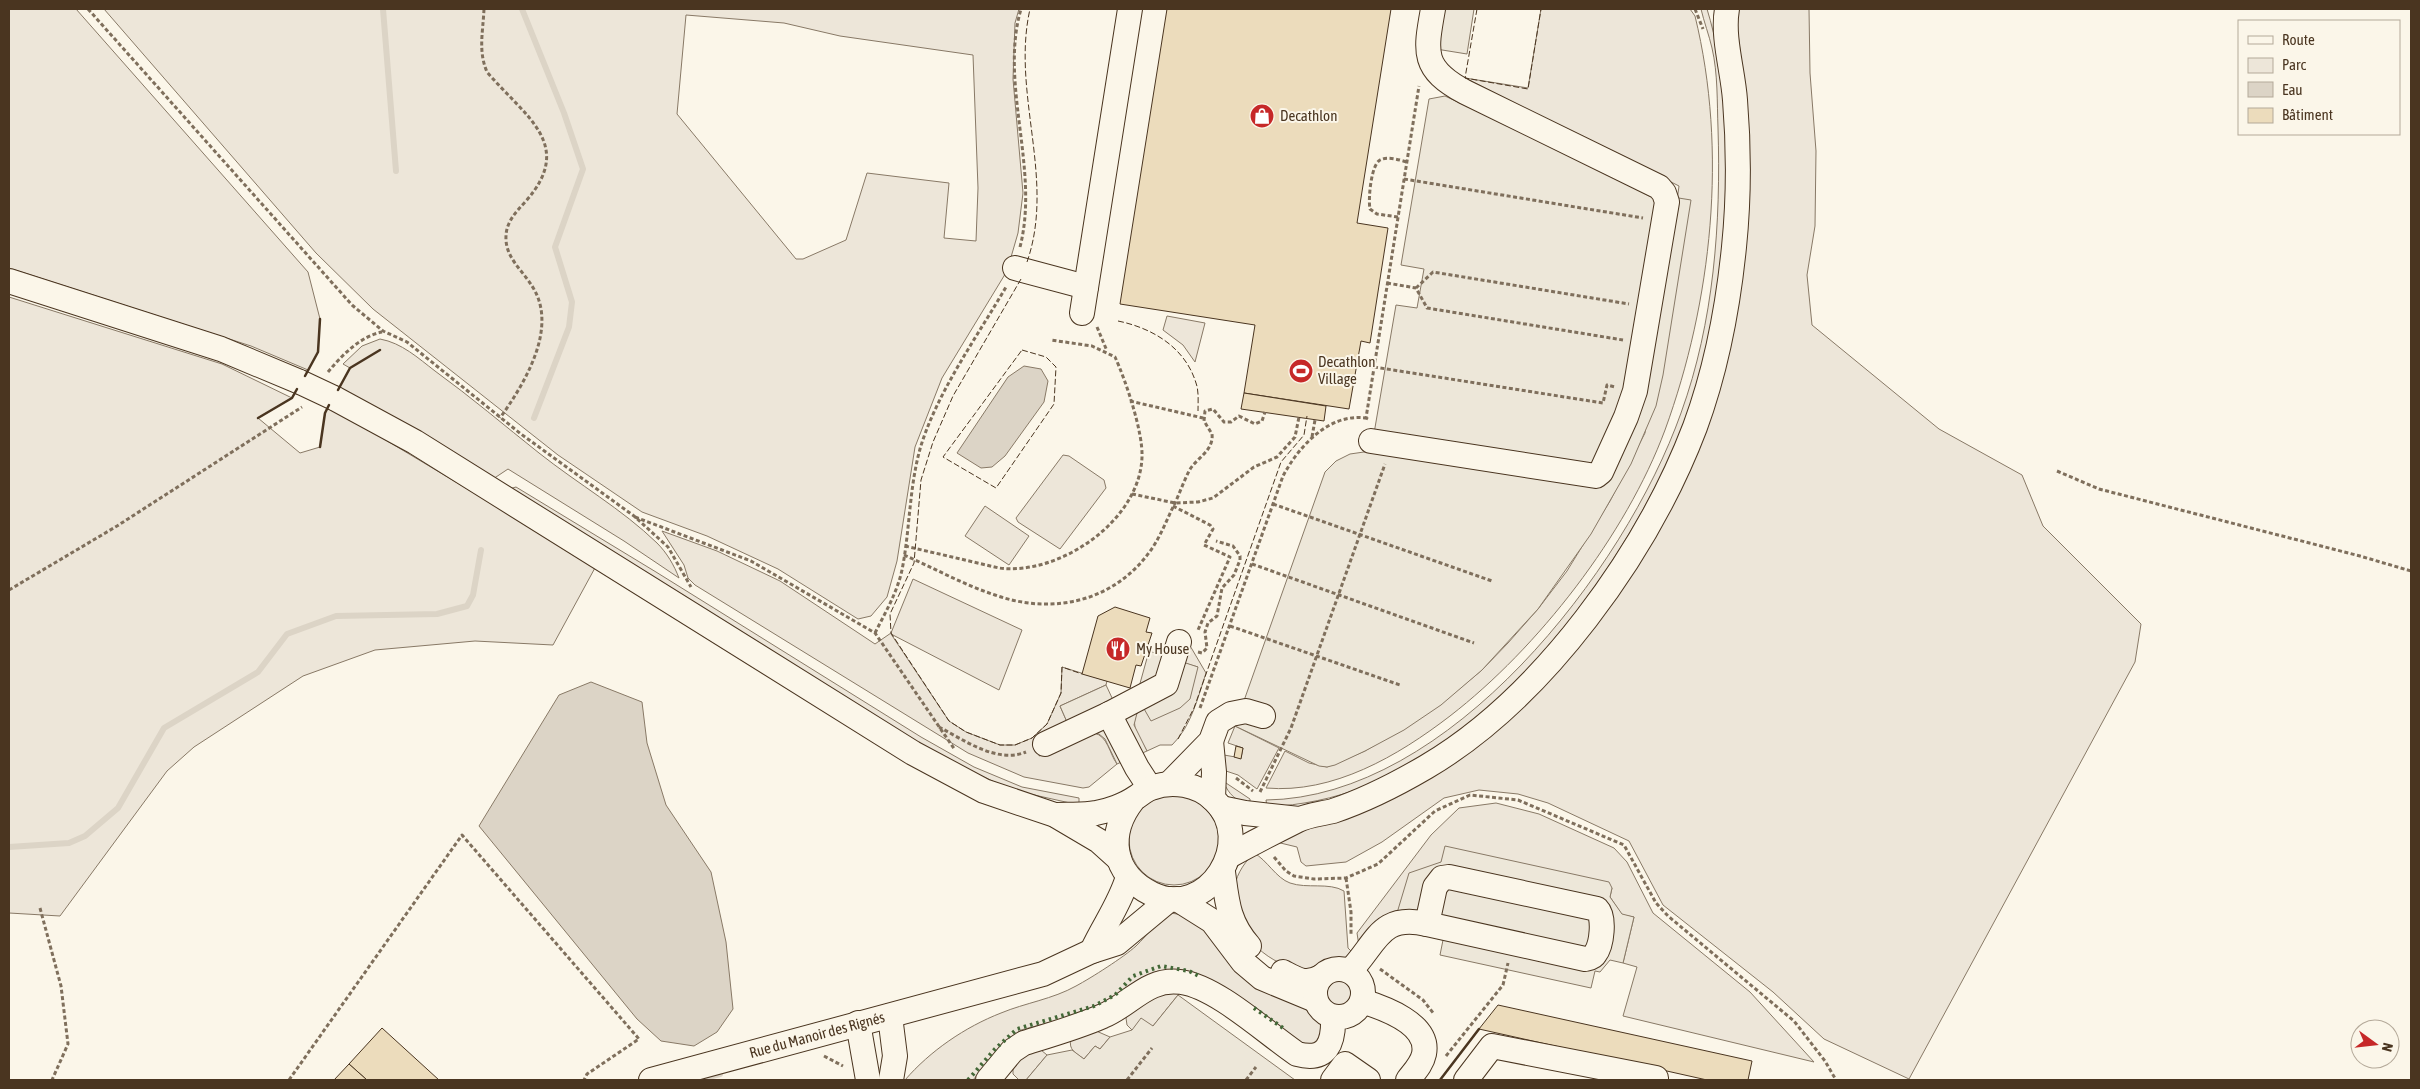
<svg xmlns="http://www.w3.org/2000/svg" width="2420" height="1089" font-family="'Asap Condensed',sans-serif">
<rect width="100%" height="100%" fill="#fbf6e9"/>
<g fill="#ede6d9" stroke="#887966" fill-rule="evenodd">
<polygon points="9,9 76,9 308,272 320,319 318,352 308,370 251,346 9,268"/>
<path d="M104 9H1019L1015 23 1013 79 1023 193 1018 233 1007 271 942 378 915 447 897 561 887 597 871 616 858 619 778 569 707 536 642 512 558 455 373 309 316 253ZM686 15 784 23 840 36 973 55 978 188 976 241 944 238 949 183 867 173 846 240 803 259H796L677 114Z"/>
<path d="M1541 9H1690L1695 16C1728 151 1712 301 1665 430 1626 535 1538 648 1450 716 1398 756 1333 794 1266 788L1285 751 1309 763 1327 767 1365 751 1441 704 1482 670 1508 643 1538 609 1567 571 1610 501 1645 433 1679 186 1465 78 1528 88Z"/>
<path d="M1701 9H1707C1745 132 1726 311 1682 431 1674 452 1663 472 1653 491 1594 605 1488 737 1366 786 1333 799 1302 805 1267 807L1266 800C1449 798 1625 571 1681 413 1714 322 1721 223 1718 128 1717 102 1718 74 1712 48 1709 35 1704 22 1701 9Z"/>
<polygon points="1735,9 1809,9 1810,73 1816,151 1815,226 1807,275 1812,325 1939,429 2022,475 2043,526 2141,624 2135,662 1909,1079 1824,1039 1773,992 1663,905 1629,841 1548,803 1518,794 1479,790 1444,798 1382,842 1346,862 1306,866 1301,862 1297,847 1272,841 1359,812 1499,726 1697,450 1748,117"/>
<polygon points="9,297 222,364 292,398 258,418 300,453 320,447 325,413 329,406 596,566 553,645 475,641 375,650 303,676 194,747 167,771 60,916 9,913"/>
<polygon points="1167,316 1205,323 1195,362 1183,345 1163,330"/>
<path d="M380 339C402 343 418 358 435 371 471 397 505 426 539 453 578 484 622 509 657 543 667 553 674 565 679 578L624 541 508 469 493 479 398 419 339 388 350 368 343 364 362 346Z"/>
<polygon points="1063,455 1069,456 1104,480 1106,488 1060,549 1018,522 1016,518"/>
<polygon points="516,487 656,572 921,737 974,767 1022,787 1079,798 1079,805 1012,790 936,755 509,489"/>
<polygon points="985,506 1029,536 1009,565 965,536"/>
<path d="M662 531 717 551 780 581 875 644 891 633 913 579 1022 630 999 690 891 634 949 721 966 732 1000 745H1015L1032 738 1047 724 1061 693 1062 667 1107 681 1106 685 1060 706 1067 722 1039 755 1094 733C1108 736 1109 753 1117 764L1089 787 1083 788 1024 777 968 753 695 585 688 578 684 565Z"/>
<path d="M1189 644 1206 673C1198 697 1191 727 1172 745H1160L1147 751C1142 742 1132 729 1135 718 1138 704 1185 677 1198 667L1184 663Z"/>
<polygon points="1235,726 1279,748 1257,789 1238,775 1223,770 1224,755 1241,758 1243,748 1228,743"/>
<path d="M1223 781 1250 799V805C1236 801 1229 795 1223 781Z"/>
<circle cx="1174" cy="840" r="45"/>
<polygon points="1496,803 1539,814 1614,848 1627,862 1653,913 1750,992 1814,1062 1623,1016 1637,967 1623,963 1634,917 1622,915 1610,897 1612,888 1441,862 1397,913 1392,913 1368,930 1359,946 1357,933 1431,835 1459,808"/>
<path d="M1254 853C1267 860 1276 878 1290 883 1307 889 1329 882 1344 891L1348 948 1354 954 1343 959H1330L1305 973C1289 968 1270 960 1258 948 1253 944 1250 937 1247 932 1228 903 1229 878 1254 853Z"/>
<path d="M1171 913 1189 916 1307 1005 1319 1018 1323 1034 1313 1046 1300 1045 1186 973 1158 971 1136 981 1110 1003 1085 1013 1021 1030 1001 1047 973 1080H905C930 1051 965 1027 1001 1013 1025 1003 1053 999 1076 986 1091 978 1124 957 1136 946 1148 935 1157 919 1171 913Z"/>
<circle cx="1341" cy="992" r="15"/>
<path d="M1182 990 1153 1026 1132 1030 1127 1025 1126 1018C1137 997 1161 995 1182 990Z"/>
<path d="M1094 1030 1110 1037 1100 1049 1095 1046 1084 1059C1076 1053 1068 1050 1071 1039Z"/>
<polygon points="1041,1050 1047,1055 1026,1080 1019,1080 1013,1074 1013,1065 1023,1055"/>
</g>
<g fill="#ede7d9" stroke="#887966">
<polygon points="1443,9 1474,9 1467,54 1436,49"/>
<polygon points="1445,96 1654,194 1691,200 1663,375 1656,406 1631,464 1591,534 1538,609 1482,670 1441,705 1404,730 1365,751 1335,765 1327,767 1319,766 1235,726 1325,472 1336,461 1350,454 1371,451 1396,305 1417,308 1424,269 1401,265 1429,99"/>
<polygon points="1149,651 1198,667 1190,699 1180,708 1151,721 1143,707 1137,713 1134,725 1147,751 1117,764 1105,739 1099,734 1094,733 1039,756 1045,732 1067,722 1060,706 1106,685 1113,700 1139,687"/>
<polygon points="1445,846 1609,882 1612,888 1610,897 1622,914 1634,917 1623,963 1610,960 1600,972 1595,971 1591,988 1440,955 1443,940 1407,931 1397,913 1409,873 1441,862"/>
<polygon points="1178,995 1295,1080 1026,1080 1047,1055 1072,1050 1084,1059 1095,1046 1100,1049 1110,1037 1132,1030 1141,1018 1153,1026"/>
</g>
<g fill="#dcd4c6" stroke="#887966">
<polygon points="1024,366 1041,369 1048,381 1044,402 1005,456 992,467 981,468 957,453 1008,377"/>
<polygon points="591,682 642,702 647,743 666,805 711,872 726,942 733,1009 717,1032 694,1046 661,1041 637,1019 479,826 559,695"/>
</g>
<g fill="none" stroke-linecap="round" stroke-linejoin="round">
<g stroke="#dcd4c6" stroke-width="6">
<polyline points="383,9 396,171"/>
<polyline points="522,9 564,113 583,169 555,247 572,302 569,327 534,418"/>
<polyline points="9,847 69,843 85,836 118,808 164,728 258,672 287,634 336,616 437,614 467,606 473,595 481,550"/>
<polyline points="697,1080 720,1074"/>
</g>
</g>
<g fill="#ecdcbc" stroke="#4a3520">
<polygon points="1167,9 1391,9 1357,223 1388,228 1370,343 1361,341 1349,409 1244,393 1255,325 1120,304"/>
<polygon points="1244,393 1326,406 1324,421 1241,409"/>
<polygon points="1115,607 1150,618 1146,632 1152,633 1141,666 1136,665 1130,688 1082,674 1098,616"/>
<polygon points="1236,746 1243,748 1241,759 1234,757"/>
<polygon points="1498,1005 1752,1061 1748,1080 1707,1080 1479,1029"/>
<polygon points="382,1028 439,1080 367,1080 349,1064"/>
<polygon points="349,1064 367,1080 334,1080"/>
</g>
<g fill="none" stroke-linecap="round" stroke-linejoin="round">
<defs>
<g id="minor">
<polyline points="1015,268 1086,287"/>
<polyline points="9,281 221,349 300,382"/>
<polyline points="1082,313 1130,9"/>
<polyline points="334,398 415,442 913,753 984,791 1055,815 1099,841 1119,859"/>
<path d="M1371 441 1596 476 1601 472 1626 417 1635 391 1667 202 1664 193 1659 187 1465 92C1422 69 1425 53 1433 9"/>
<polyline points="1109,714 1137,768 1150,788"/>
<polyline points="1211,741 1214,772 1213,799"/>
<polyline points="1045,744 1109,714 1166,684 1179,642"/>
<polyline points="1170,783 1211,741 1218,722 1231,714 1246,711 1263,716"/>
<polyline points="1221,808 1245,813 1299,819"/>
<path d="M1055 815C1068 814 1083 816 1096 813 1108 811 1125 805 1135 798 1140 795 1145 790 1151 788 1172 780 1198 784 1214 800 1258 841 1207 921 1152 894 1111 874 1107 833 1133 800"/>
<path d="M1229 856C1251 844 1274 832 1296 821 1307 815 1321 814 1333 811 1366 800 1397 784 1426 767 1543 698 1647 553 1695 427 1716 370 1728 307 1734 247 1739 198 1739 149 1735 100 1733 71 1722 37 1727 9"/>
<path d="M1223 872C1227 902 1228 922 1249 946"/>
<path d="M1449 877 1597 909C1605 917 1602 945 1595 954 1593 958 1589 958 1585 959L1427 924 1435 887 1442 878Z"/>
<polyline points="1177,899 1212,921 1243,962 1262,978 1315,1000"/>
<path d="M1092 951C1104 925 1120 904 1128 877"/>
<circle cx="1339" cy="993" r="24"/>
<path d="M1350 971C1377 943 1380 913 1427 924"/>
<path d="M1283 972C1298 980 1305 985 1321 977"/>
<path d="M1362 1001C1384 1008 1430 1024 1424 1054 1422 1064 1414 1072 1408 1080"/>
<polyline points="890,1016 895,1056 891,1080"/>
<polyline points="858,1023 868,1080"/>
<path id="s1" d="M651 1080 1043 974 1092 951 1117 943 1170 899"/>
<path d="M988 1080 1012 1051 1024 1043C1050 1035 1078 1027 1103 1016 1130 1005 1148 977 1181 982 1217 987 1266 1033 1297 1054 1327 1062 1334 1043 1333 1017"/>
<polyline points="1333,1080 1345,1064 1368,1080"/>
<polyline points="1466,1080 1492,1046 1656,1078 1654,1080"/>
</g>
</defs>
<use href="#minor" stroke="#4a3520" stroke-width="26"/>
<g stroke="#7f6f5c" stroke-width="3" stroke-dasharray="4 2.5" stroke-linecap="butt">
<polyline points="88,9 352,305 383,331 407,342 521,434 634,516 668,547 691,587"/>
<path d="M484 9C483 32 478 51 487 72 524 116 576 144 526 201 515 213 505 223 506 240 507 259 523 271 532 286 559 327 525 383 500 418"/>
<polyline points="1695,9 1703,29"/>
<polyline points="1404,179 1643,218"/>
<path d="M1398 217 1377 214 1370 209C1368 199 1371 165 1380 160 1387 156 1400 160 1407 162"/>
<path d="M1020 247C1040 169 999 84 1021 9"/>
<polyline points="1387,283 1416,288 1427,308 1623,340"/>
<polyline points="1416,288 1433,272 1629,304"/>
<polyline points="1097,327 1107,351"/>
<polyline points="1374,367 1603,403 1607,385 1615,387"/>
<path d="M328 372C342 355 361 336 382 332"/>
<polyline points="1130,401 1203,418"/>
<polyline points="1368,419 1366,418 1419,86"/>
<polyline points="1312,437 1315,420"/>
<polyline points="2057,471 2099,489 2360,556 2411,571"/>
<polyline points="1132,494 1175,503 1198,502 1213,498 1254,467 1277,457 1295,437 1299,417"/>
<polyline points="1273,504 1492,581"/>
<polyline points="1173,506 1210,525 1213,529 1204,545 1230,557 1198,630"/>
<polyline points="635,517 751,561 875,633 955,750"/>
<path d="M905 546 999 568C1059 576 1140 521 1142 457 1143 432 1126 381 1115 357L1092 346 1051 340"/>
<path d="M904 555C934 568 964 585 995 595 1054 616 1117 601 1153 547 1162 533 1168 517 1175 503 1180 492 1184 481 1189 471 1196 458 1214 451 1212 434L1204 421 1205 411 1213 409 1224 422H1231L1239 416 1255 424 1262 421 1265 412"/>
<polyline points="1252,564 1474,643"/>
<polyline points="9,590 117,526 302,407"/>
<polyline points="1230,626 1400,685"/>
<path d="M875 633C885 613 897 593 902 570 910 530 909 489 920 449 936 394 977 337 1006 287"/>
<polyline points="1198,652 1202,653 1207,648 1205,632 1208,623 1217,616 1222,588 1234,575 1240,560 1240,556 1233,546 1216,541"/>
<path d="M1200 708 1283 476C1299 446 1329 413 1366 418"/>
<path d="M939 727C964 740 997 764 1026 752"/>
<polyline points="1236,778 1253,791"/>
<polyline points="1260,792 1291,728 1385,464"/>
<polyline points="1274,857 1286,871 1294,876 1314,879 1346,878 1378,864 1435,811 1470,795 1518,800 1624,845 1656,903 1668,916 1794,1021 1825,1061 1836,1080"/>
<polyline points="1346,878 1351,912 1351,934"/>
<polyline points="40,908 61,986 68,1044 52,1080"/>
<polyline points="1380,969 1423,1000 1434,1014"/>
<polyline points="824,1056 843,1066"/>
<polyline points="1446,1056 1503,985 1508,963"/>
<polyline points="289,1080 462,835 639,1039 587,1074 584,1080"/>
<polyline points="1127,1080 1152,1048"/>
<polyline points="1246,1080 1256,1067"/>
</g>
<use href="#minor" stroke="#fbf6e9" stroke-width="24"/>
<defs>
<polyline id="minor-bridge" points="300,382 334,398"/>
</defs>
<use href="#minor-bridge" stroke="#4a3520" stroke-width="26" stroke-linecap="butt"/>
<use href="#minor-bridge" stroke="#fbf6e9" stroke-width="24"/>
<g stroke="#436837" stroke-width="4" stroke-dasharray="2.5 4" stroke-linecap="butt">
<polyline points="1254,1008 1283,1028"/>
<polyline points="968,1080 995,1049 1017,1029 1094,1006 1115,995 1133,976 1161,966 1189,971 1199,976"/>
</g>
<g stroke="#4a3520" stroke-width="1" stroke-dasharray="6 2.5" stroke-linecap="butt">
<polyline points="1477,9 1465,78 1528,89 1541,9"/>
<path d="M1027 262C1056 179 1011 93 1030 9"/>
<polyline points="1021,279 953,396 933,442 921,480 914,563 890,614 891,633 949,721 966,732 1000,745 1015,745 1032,738 1047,724 1061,693 1062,667 1082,674"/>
<path d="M1118 321C1152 328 1185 347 1196 383 1199 391 1198 402 1198 411"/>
<polygon points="1022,350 1046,357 1056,367 1054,404 996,488 943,457"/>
<polyline points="1178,739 1194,708 1281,462 1304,435 1307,416"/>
</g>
<g stroke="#4a3520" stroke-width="2.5">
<polyline points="305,376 318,352 320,319"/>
<polyline points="338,390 350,368 380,350"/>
<polyline points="258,418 292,398 297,389"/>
<polyline points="320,447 325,413 329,405"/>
<polyline points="1440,1080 1479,1029"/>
</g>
</g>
<defs>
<symbol id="shop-disc" viewBox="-11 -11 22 22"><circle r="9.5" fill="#c62828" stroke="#fbf6e9"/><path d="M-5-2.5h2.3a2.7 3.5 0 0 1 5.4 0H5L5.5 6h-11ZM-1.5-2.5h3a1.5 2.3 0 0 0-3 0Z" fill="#fff"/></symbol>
<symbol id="stadium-disc" viewBox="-11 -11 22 22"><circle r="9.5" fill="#c62828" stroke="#fbf6e9"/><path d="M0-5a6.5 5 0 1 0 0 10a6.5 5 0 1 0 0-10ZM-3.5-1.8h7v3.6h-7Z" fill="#fff"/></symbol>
<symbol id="restaurant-disc" viewBox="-11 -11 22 22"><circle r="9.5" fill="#c62828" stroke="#fbf6e9"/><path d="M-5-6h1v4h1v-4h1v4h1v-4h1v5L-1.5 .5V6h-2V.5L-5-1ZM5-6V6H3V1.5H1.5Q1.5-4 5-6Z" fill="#fff"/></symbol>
</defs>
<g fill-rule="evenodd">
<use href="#shop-disc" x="1248" y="102" width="28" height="28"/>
<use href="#stadium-disc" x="1287" y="357" width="28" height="28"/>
<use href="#restaurant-disc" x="1104" y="635" width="28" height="28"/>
</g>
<g text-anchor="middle" stroke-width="4" stroke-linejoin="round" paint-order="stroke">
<g font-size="15" fill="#4a3520" stroke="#fbf6e9" text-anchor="start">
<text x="1280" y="121">Decathlon</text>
<text x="1318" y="367">Decathlon<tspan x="1318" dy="17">Village</tspan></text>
<text x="1136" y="654">My House</text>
</g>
<g font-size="15" fill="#4a3520" stroke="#fbf6e9">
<text dy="5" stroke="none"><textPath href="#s1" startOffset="172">Rue du Manoir des Rignés</textPath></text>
</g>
</g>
<rect width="2420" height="1089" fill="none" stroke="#4a3520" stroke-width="20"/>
<rect x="2238" y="20" width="162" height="115" fill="#fbf6e9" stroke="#b4a999"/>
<rect x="2248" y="36" width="25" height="8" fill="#fbf6e9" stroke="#b4a999"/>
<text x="2282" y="45" font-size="15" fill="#4a3520">Route</text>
<rect x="2248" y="58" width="25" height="15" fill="#ede6d9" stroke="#b4a999"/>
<text x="2282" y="70" font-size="15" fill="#4a3520">Parc</text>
<rect x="2248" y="82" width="25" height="15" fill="#dcd4c6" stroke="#b4a999"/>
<text x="2282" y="95" font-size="15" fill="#4a3520">Eau</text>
<rect x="2248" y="108" width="25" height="15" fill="#ecdcbc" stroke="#b4a999"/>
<text x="2282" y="120" font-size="15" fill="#4a3520">Bâtiment</text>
<g transform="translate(2375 1044) rotate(105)"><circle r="24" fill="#fbf6e9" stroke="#b4a999"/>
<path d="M0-4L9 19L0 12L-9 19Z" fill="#c62828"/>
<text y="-8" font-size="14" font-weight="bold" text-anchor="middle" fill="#4a3520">N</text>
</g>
</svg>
